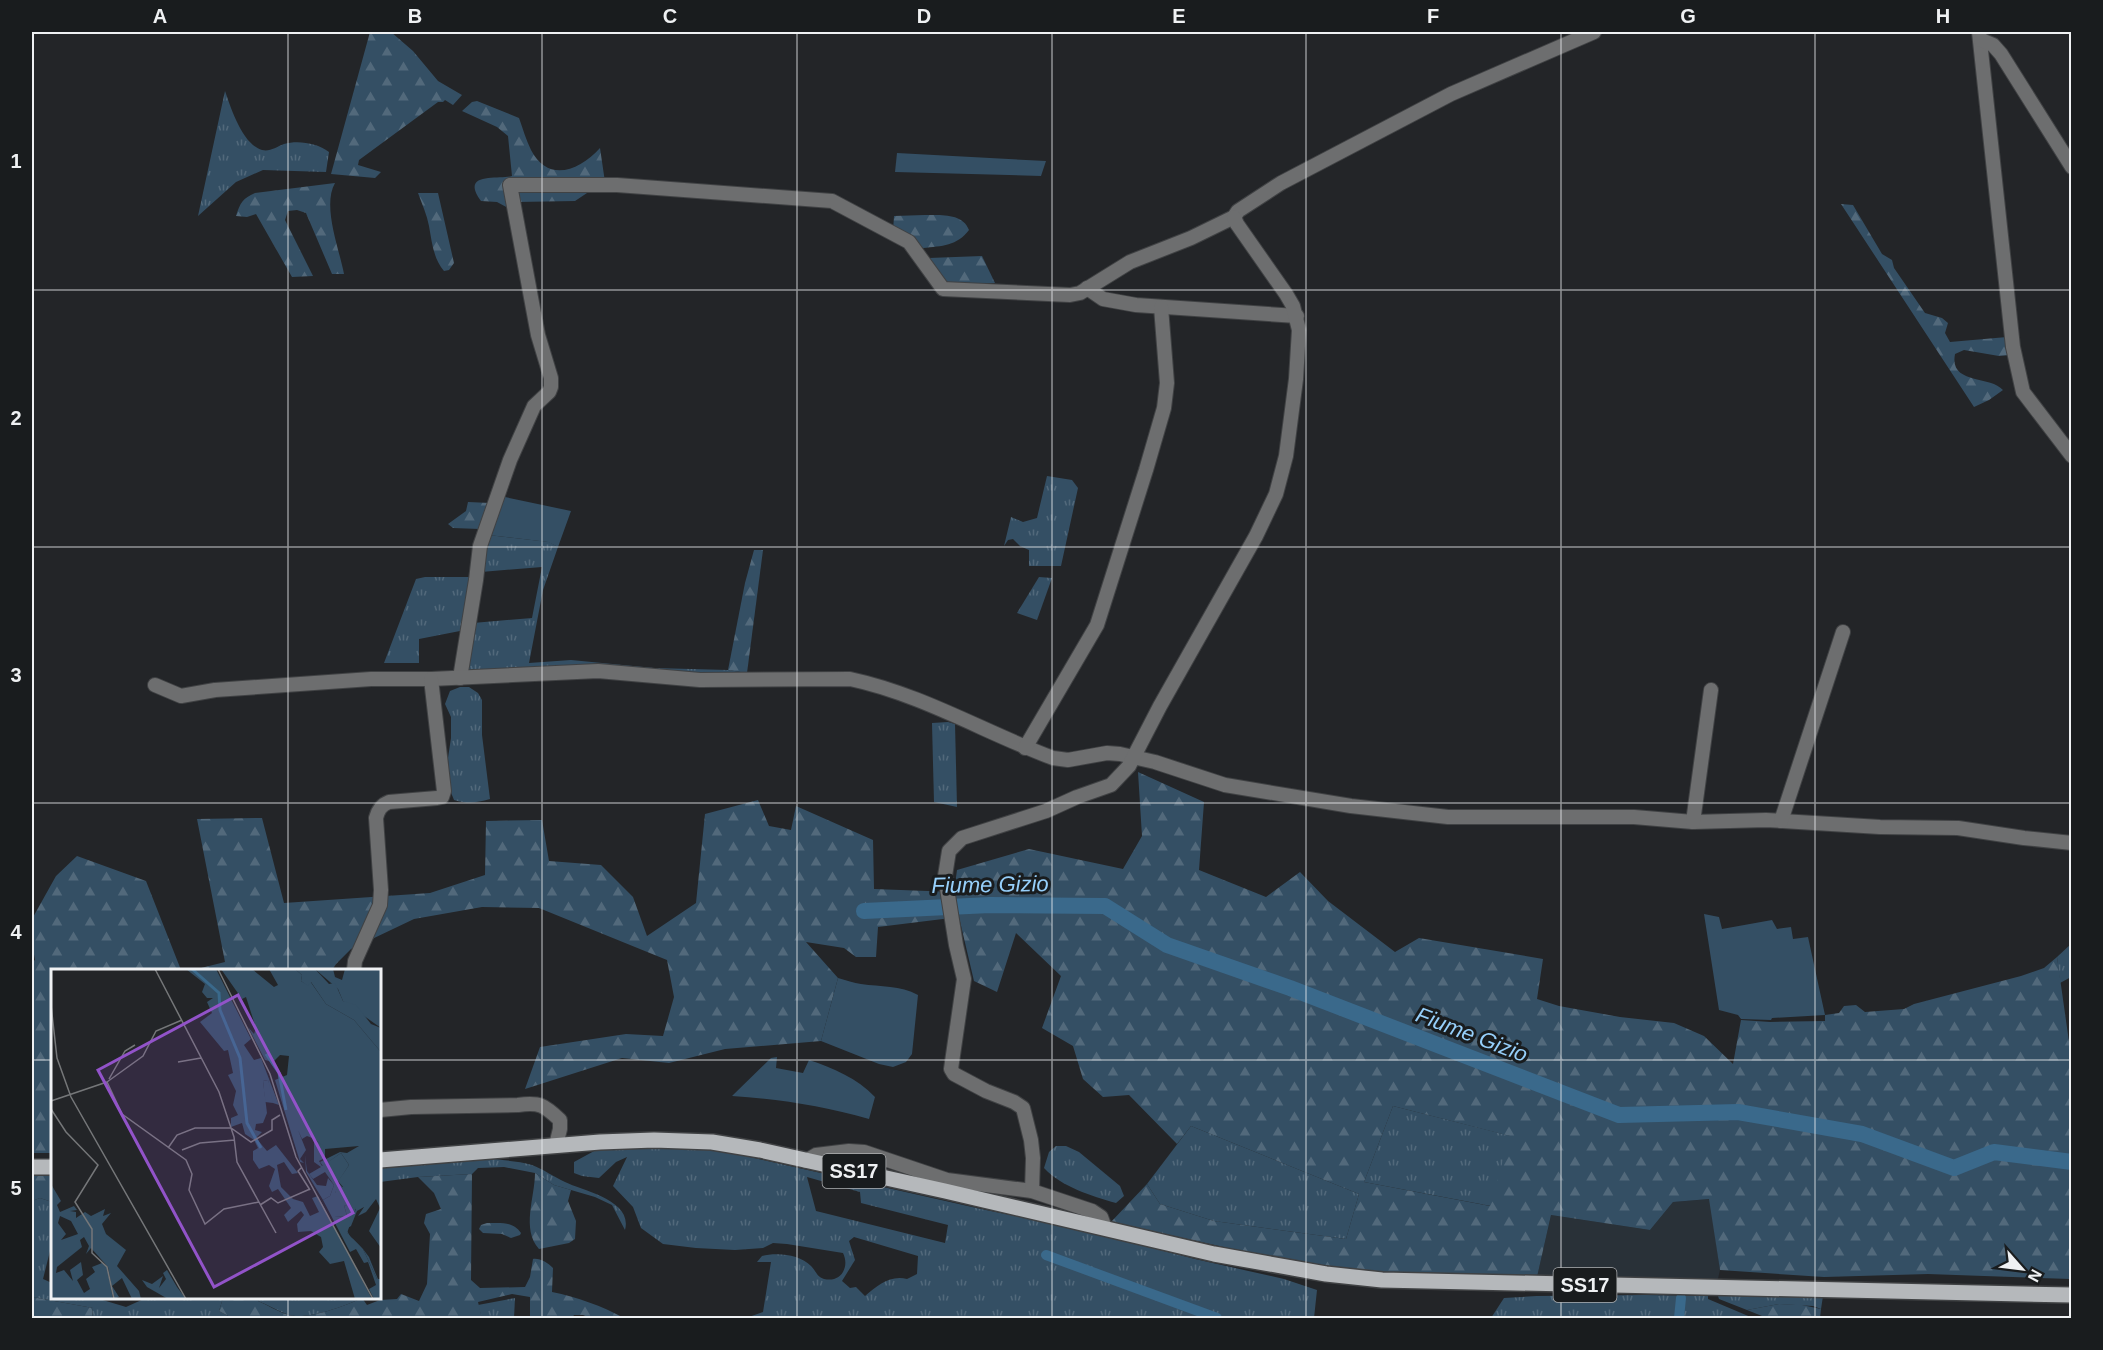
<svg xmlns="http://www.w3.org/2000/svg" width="2103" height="1350" font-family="Arial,sans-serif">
<defs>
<pattern id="grass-tufts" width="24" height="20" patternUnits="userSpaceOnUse" patternTransform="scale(1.5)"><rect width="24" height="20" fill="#344f64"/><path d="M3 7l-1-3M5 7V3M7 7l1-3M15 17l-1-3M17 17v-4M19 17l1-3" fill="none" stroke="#52697b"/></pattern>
<pattern id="forest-firs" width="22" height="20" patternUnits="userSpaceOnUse" patternTransform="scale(1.5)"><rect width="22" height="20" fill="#344f64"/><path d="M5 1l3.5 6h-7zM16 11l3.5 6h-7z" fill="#52697b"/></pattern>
</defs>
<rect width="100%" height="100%" fill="#232528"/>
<polygon fill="#293138" points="1710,1199 1720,1270 1717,1283 1537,1277 1551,1215 1650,1230 1673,1202"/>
<g fill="url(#grass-tufts)" fill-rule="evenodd">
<path d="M225 91C231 108 242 144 262 150 270 152 276 147 284 144 298 140 317 143 329 152L326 172 263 170 236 182 198 216Z"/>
<polygon points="1047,476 1072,480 1078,488 1061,566 1029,566 1029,550 1020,546 1013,539 1008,540 1004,546 1011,517 1023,522 1037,518"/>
<polygon points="488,535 549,542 558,547 543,590 529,663 571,660 654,668 728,670 747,673 745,678 574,667 528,667 465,674 473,623 532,618 542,567 481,572"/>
<polygon points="425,577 474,577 465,630 419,639 419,663 384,663 416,579"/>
<polygon points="1039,577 1052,578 1037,620 1017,613"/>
<path d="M460 687H469L478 693 482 700V735L490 799C476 803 468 804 454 800L450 790 448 758 451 738V717L445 704 450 691Z"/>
<polygon points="948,722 955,724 957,807 934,802 932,723"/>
<polygon points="2071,944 2071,977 2060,983 2057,957"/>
<polygon points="1393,1106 1511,1136 1491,1206 1364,1182"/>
<polygon points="1191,1126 1359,1194 1346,1239 1214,1221 1160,1204 1147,1184"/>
<path d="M1056 1146H1066L1079 1152 1120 1186 1124 1196 1116 1203C1091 1196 1062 1187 1044 1168L1049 1152Z"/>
<path d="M670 1147 703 1149 741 1155 981 1209 1070 1227 1195 1259 1284 1279 1317 1290 1314 1318H746L763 1312 771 1262H757L762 1256C776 1252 800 1254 811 1266 816 1271 817 1277 824 1279 841 1283 850 1267 843 1253L787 1244 773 1243 763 1248 735 1250 696 1248 663 1244 641 1228 633 1207 613 1186 627 1157 616 1162 599 1178 582 1176 574 1173V1162L596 1150ZM807 1177 860 1192 861 1203 948 1225 945 1243 816 1211ZM854 1237 918 1256 917 1274 907 1279C890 1275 878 1285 865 1296L856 1287 850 1288 842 1281 855 1260 849 1241Z"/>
<path d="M495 1159C507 1161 520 1161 532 1165 543 1169 554 1177 565 1182 583 1191 633 1200 625 1230L612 1205 595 1197 554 1185 535 1173 504 1167 478 1168 472 1174 418 1177 380 1182V1168Z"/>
<polygon points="40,1198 52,1202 52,1243 43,1279 52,1283 52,1298 96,1298 126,1307 146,1298 223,1298 219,1311 232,1318 92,1318 93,1308 32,1297 32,1201"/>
<polygon points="1644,1295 1708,1296 1708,1299 1753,1318 1491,1318 1504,1298 1537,1296"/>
<polygon points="1718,1296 1823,1296 1821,1309 1813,1306 1779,1304 1747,1310 1719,1299"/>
<path d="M259 1298H362C345 1306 308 1320 289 1315 278 1311 268 1305 258 1301Z"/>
<polygon points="515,1298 514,1318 482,1318 478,1305"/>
</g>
<g fill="url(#forest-firs)" fill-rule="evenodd">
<polygon points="370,32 391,32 413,51 438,81 462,95 453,105 445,100 443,102 438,102 359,160 358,165 381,172 375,178 331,174"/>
<path d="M477 101 519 118C523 129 526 140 531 150 548 183 579 171 600 148L606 189H593L575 201 516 202 510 209 497 202 481 201C459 171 500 180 512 176L508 136 497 127 462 111 472 102Z"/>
<path d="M335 183C322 206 339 248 344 274H332L306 213 297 210 288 211 285 220 313 276 292 277 256 214 247 217 236 216C240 203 243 198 255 193Z"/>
<path d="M418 193H438L454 263 449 270 444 271C433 258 432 242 429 226 427 215 422 204 418 193Z"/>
<path d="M1841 204 1853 205 1882 254 1892 260 1894 268 1925 313 1942 318 1948 323 1945 333 1950 342 2007 337 2010 355 1999 356 1964 350 1955 354C1949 385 1990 375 2003 390L1989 400 1974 407Z"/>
<path d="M925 215C940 215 963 213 969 230 957 246 942 246 923 248L914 241 893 231 894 216Z"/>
<polygon points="982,256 995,283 944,284 929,258"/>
<polygon points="468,502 490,503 480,529 453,528 448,524 466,511"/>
<polygon points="754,550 763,550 747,673 728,670 745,583"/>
<path d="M1138 772 1204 802 1199 870 1266 897 1300 872 1328 901 1395 952 1419 938 1543 959 1537 999 1559 1006 1620 1017 1674 1023 1704 1036 1733 1064 1741 1020 1770 1022 1825 1021V1015L1839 1013 1844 1006 1856 1005 1865 1012 1904 1009 1914 1004 2021 976 2044 968 2057 957 2072 1063 2071 1279 1928 1274 1824 1277 1720 1270 1709 1199 1673 1202 1650 1230 1551 1215 1537 1277 1361 1271 1273 1258 1111 1222 1147 1184 1160 1204 1214 1221 1346 1239 1359 1194 1191 1126 1177 1144 1129 1095 1103 1097 1083 1079 1073 1046 1042 1028 1061 976 1016 933 997 992 974 981 959 917 878 927 876 957H856L844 948 806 942 838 978 821 1041 725 1049 669 1063 622 1058 525 1089 540 1047 626 1034 663 1036 674 997 667 960 539 908 482 907 414 919 351 949 336 964 332 970H193L225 962 197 819 262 818 284 903 430 893 485 875 486 821 542 820 549 861 601 865 633 897 647 936 696 903 705 814 758 800 769 826 791 830 796 806 873 840 874 889 954 892 957 870 1029 849 1123 869 1142 836ZM1393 1106 1510 1136 1490 1206 1364 1182Z"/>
<polygon points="77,856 146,881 181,970 52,970 52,1153 32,1153 32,962 35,960 32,943 32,919 56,876"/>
<polygon points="32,1171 52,1171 52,1202 40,1198 32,1201"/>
<path d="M535 1173 554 1185 571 1190 568 1201 576 1221 575 1239 569 1243 539 1249C521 1229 535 1197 535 1173Z"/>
<path d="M472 1174 471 1280 480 1288 525 1287 530 1277 533 1259C540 1258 548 1263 553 1268L552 1292C577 1297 602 1306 624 1318H590L583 1315H574L572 1318H530V1297L512 1294 478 1302 482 1318H232L219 1311 223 1298H259L258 1301C268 1305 278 1312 289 1315 308 1320 345 1306 362 1298L367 1305 380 1300 397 1299 401 1294 419 1301 427 1284 430 1234 424 1223 426 1214 441 1209 434 1193 418 1177Z"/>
<path d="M487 1223C500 1223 513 1221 521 1233L520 1235 511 1238 502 1234 483 1233 479 1229 481 1225Z"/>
<polygon points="32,1297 93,1308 92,1318 32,1318"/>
<polygon points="1779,1304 1802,1305 1821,1309 1820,1318 1767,1318 1747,1310"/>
</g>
<g fill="#344f64">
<polygon points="897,153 1046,161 1041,176 895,172"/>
<polygon points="500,496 571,511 558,547 548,542 488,535"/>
<polygon points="1704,914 1719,917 1722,929 1772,920 1777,929 1791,927 1793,939 1808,937 1825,1015 1772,1018 1771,1020 1741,1019 1738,1015 1719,1010"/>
<path d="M838 978C846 980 854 983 861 984 881 987 900 985 918 995L912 1054 906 1062 893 1067 879 1064 821 1041Z"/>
<path d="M777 1057 776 1068 803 1073 809 1060C833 1068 857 1078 875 1097L869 1119C823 1106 779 1099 732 1096L771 1058Z"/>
</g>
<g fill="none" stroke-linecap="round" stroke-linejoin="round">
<g stroke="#3a698b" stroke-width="10">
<polyline points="1046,1255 1217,1318"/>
<polyline points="1679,1318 1681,1298"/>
</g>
<polyline stroke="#3a698b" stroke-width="16" points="864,911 990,905 1105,906 1167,945 1290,988 1619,1115 1738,1112 1862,1134 1954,1168 1994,1152 2072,1162"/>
<defs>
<g id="minor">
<polyline points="1979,32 2013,347 2023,392 2072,456"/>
<polyline points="1981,40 1993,45 2001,54 2072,167"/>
<polyline points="1087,288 1103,299 1136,305 1297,316"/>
<polyline points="460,678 476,580 480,546 510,460 534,406 549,392 551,387 551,378 538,335 510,185 617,185 832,201 909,242 943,289 1070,295 1080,293 1130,262 1191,238 1234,217 1238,211 1281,183 1451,94 1594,32"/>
<path d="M155 685 181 696 215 690 371 679H431L598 671 700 680 850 679C921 694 986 733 1053 758L1068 760 1107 753 1120 754 1155 762 1225 785 1351 806 1448 817H1634L1693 822 1766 820 1880 827 1958 828 2024 838 2072 843"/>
<polyline points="1025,748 1097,625 1146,470 1164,408 1167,383 1161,307"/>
<polyline points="1781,821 1843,632"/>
<polyline points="1693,822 1711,690"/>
<path d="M354 970 355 961 380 905 381 890 376 818C378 810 381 805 389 802L437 798 442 797 444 791 431 679"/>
<path d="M380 1110 411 1107 518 1105C540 1102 544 1105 560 1120V1129L556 1145"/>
<polyline points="806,1161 816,1155 849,1151 864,1152 947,1180 1032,1191 1092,1211 1101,1217 1105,1228"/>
<polyline points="1032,1191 1033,1158 1031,1140 1023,1108 1014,1102 986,1091 954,1074 951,1069 964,979 956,945 945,876 949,851 962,838 1046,811 1077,797 1111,785 1129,766 1160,706 1256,536 1276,494 1286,456 1296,379 1299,330 1293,306 1286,294 1237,224 1234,217"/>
</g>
<g id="major">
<polyline points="380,1160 600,1142 654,1140 712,1142 760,1150 945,1191 1214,1254 1326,1274 1382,1280 2072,1295"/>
<polyline points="32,1167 52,1167"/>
</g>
</defs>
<use href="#minor" stroke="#404244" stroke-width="16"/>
<use href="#major" stroke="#404244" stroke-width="18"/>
<use href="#minor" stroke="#6d6e6f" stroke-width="14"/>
<use href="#major" stroke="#b5b8bb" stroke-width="15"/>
</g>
<path fill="none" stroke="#eff1f3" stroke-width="1.5" stroke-opacity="0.55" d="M288 32V970M542 32V1318M797 32V1318M1052 32V1318M1306 32V1318M1561 32V1318M1815 32V1318M32 290H2072M32 547H2072M32 803H2072M32 1060H52M380 1060H2072M288 1298V1318"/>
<g text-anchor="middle" stroke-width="6" stroke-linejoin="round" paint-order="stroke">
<g fill="#191c1e" stroke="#afb1b3" stroke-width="1.5">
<rect x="822.5" y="1154" width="63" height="34" rx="4.5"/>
<rect x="1553.5" y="1268" width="63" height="34" rx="4.5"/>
</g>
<g font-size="20" font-weight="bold" fill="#eff1f3">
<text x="854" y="1178">SS17</text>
<text x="1585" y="1292">SS17</text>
</g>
<g font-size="22" font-style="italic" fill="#96cffa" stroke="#191c1e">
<text transform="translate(990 884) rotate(-1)" y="8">Fiume Gizio</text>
<text transform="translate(1472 1034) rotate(21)" y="8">Fiume Gizio</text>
</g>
</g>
<g transform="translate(51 969)">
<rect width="330" height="330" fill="#232528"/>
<path d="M170 0H201L223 18 227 16 218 0H244L251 6 250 12 257 16 259 12 275 35 303 51 330 83V279L318 262 329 239 325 230 315 243 307 247 313 238 306 242 300 257 295 260 300 269 302 270 312 280 318 288 324 303 327 310H330H326L312 280 299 269 296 264 295 260 305 240 293 236 296 247 284 248V224L286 218H292L287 212 298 196 290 184 272 197 269 193 289 183 296 184 308 177 274 180 264 170 256 167 251 170 247 161 255 181 249 190 253 194 249 193 224 111 236 106 238 87 229 86 222 93 214 91 197 58 203 65 205 59 195 28 191 30ZM264 0H282L284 8 291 11 294 0H330V59L292 32 287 20ZM217 111 222 125V134L214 133 212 112ZM254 186 256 202 266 216 275 217 277 209 283 216 279 227 272 231 255 203Z" fill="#344f64"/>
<path d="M135 0H165L200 70 193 76 203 91 210 89 228 136 222 134 217 111 212 112 216 144 212 154 205 155 204 161 211 163 205 169 216 182 225 176 247 204 241 205 233 193 226 196 230 218 242 230 252 233 259 247 268 243 261 229 267 227 321 330H304L293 292 279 295 268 283 272 278 270 268 260 262 247 263 246 255 253 246 250 242 237 253 233 246 240 239 227 220 221 223 218 217 224 200 218 196 208 200 202 191V182L207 179 203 171 194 165 191 154 180 158V149L187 146 182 136 185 122 177 106 182 104 177 81 173 82 149 53 161 44 156 33 162 29H156L151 23 154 15ZM244 0H264L278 15 284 14 292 32 305 36 320 55 330 59V83L303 51 275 35 260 13 257 17 250 12 251 6ZM263 170 274 178V189L268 192 271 197 290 184 298 196 287 213 292 219 287 218 284 224V248L296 247 293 236 305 239 296 264 312 280 326 310H330V330H323L318 320 325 316 317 293 313 294 305 280 299 283 272 231 279 227 283 216 274 203 262 210 258 205 270 198 263 193ZM0 215 10 232 6 236 9 243 23 237 26 241 19 242 25 243V249L34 243 40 247 54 240 52 247 60 244 51 255 55 265 75 281 66 297 88 322 90 330H81L71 309 61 317 68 328 63 330 57 298 40 279 35 285 38 277 33 268 29 271 31 278 6 298 5 304 13 301 22 312 19 301 30 293 32 306 26 311 33 324 39 320 35 310 44 303 41 298 51 294 56 298 62 330H0ZM9 247 20 252 27 265 10 271 15 265 7 254ZM116 301 126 318 135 330H117L96 318 91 311 101 315 112 307 108 319 115 310 112 304Z" fill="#344f64" fill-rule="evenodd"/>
<path fill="none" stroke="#3a698b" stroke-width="3" d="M141 0 168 24 169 41 189 89 196 154 210 179M215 85 228 104 235 141"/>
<path fill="none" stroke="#757779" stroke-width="1.5" d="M104 0 168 123 183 168 186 193 225 264M167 0 219 105 245 188 322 330M0 36 6 89 20 128 135 330M127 93 150 89M58 110 74 82 84 76M56 113 92 87 105 62 131 51M0 132 56 113 71 145 135 191 141 205 138 221 154 255 173 240 208 233M0 140 15 163 47 196 24 233 41 260V284L56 298 63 330M117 179 126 166 144 159H180L200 173 221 161V151L229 146M131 181 149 174 184 171M251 198 247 202 259 221M209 236 220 229 227 234 259 220"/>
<path fill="#9253c9" fill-opacity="0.15" stroke="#9253c9" stroke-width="3" d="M187 26 302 244 163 318 47 101Z"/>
<rect width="330" height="330" fill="none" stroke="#eff1f3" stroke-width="3"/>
</g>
<rect width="2103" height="1350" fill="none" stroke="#191c1e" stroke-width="66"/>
<g transform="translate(2022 1269) rotate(118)" stroke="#191c1e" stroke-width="4.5" paint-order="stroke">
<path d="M0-4.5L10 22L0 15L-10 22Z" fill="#eff1f3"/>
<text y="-9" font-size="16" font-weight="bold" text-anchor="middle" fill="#eff1f3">N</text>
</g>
<rect x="33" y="33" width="2037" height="1284" fill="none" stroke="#eff1f3" stroke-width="2"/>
<g font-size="20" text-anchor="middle" font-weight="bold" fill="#eff1f3">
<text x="160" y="23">A</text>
<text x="415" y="23">B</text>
<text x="670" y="23">C</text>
<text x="924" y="23">D</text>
<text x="1179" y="23">E</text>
<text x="1433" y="23">F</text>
<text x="1688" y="23">G</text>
<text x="1943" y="23">H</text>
<text x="16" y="168">1</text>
<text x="16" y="425">2</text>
<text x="16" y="682">3</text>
<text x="16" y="939">4</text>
<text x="16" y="1195">5</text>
</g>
</svg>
